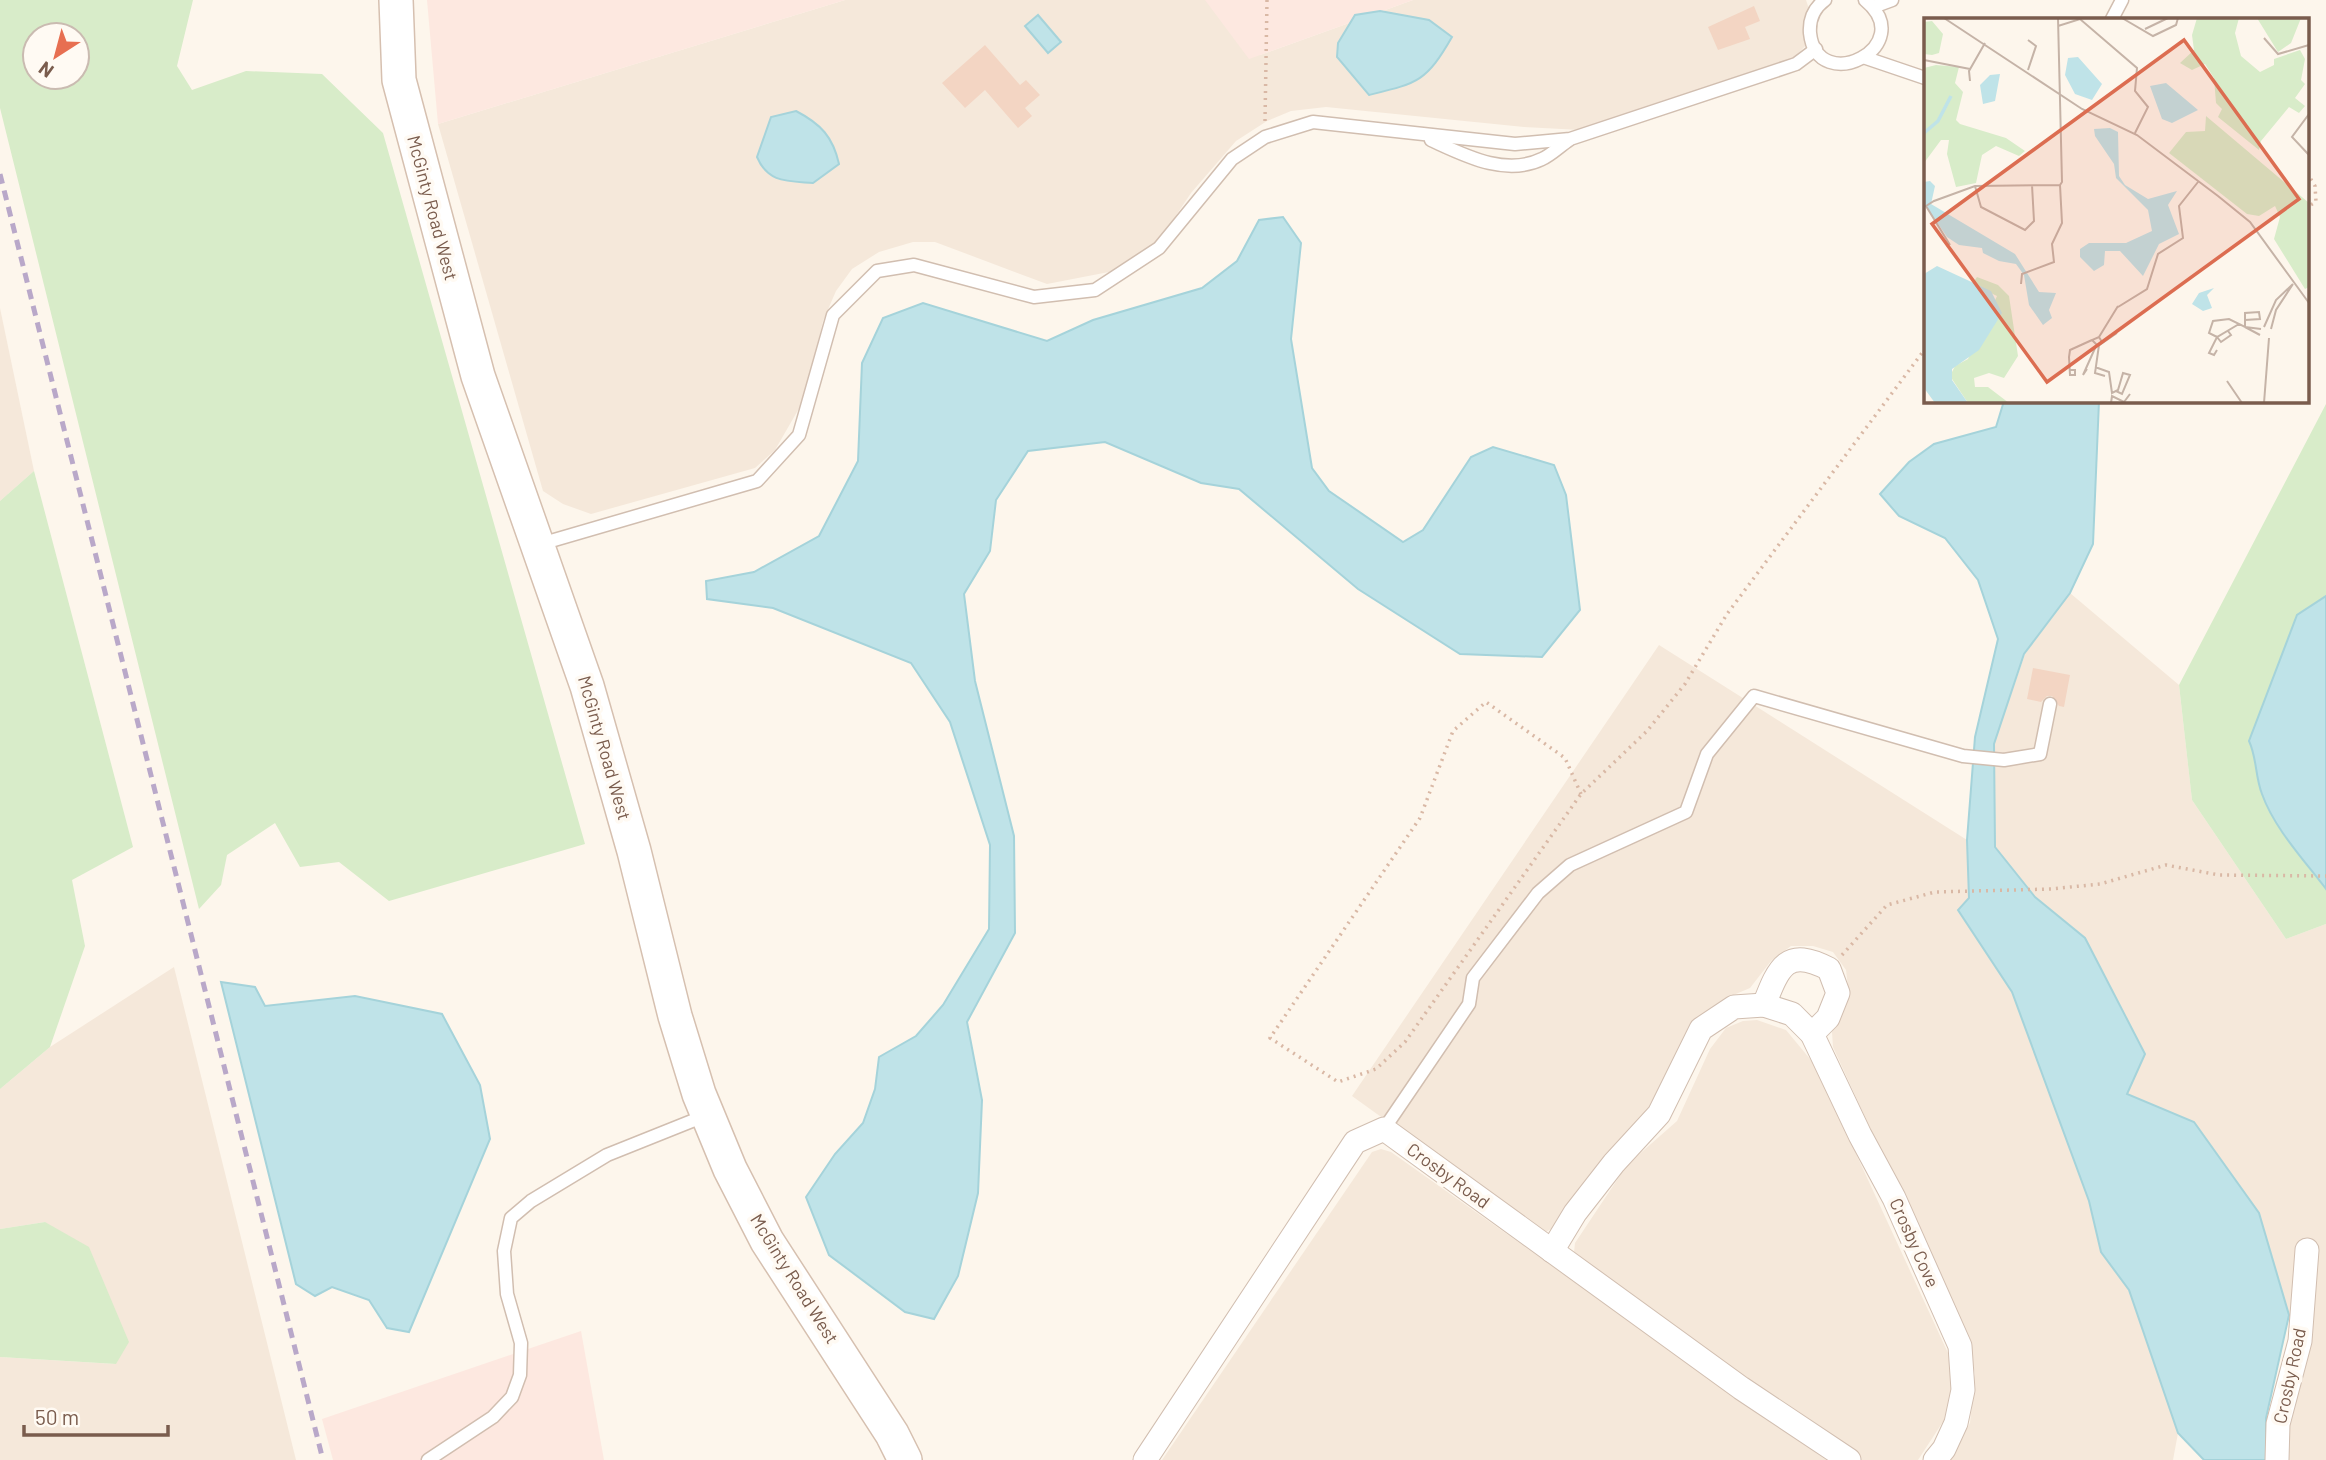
<svg xmlns="http://www.w3.org/2000/svg" width="2326" height="1460" font-family="Barlow,sans-serif">
<rect width="100%" height="100%" fill="#fdf6ec"/>
<g fill="#f5e8da">
<polygon points="845,0 1214,0 1260,55 1413,0 1806,0 1813,21 1808,43 1789,63 1599,131 1524,127 1326,107 1291,111 1267,121 1236,141 1191,193 1155,247 1114,271 1047,284 935,242 913,242 879,252 852,269 836,291 823,321 805,398 775,450 755,468 591,514 563,504 543,491 438,124"/>
<polygon points="0,308 34,471 0,501"/>
<polygon points="2070,593 2179,685 2192,800 2286,939 2326,924 2326,1460 2286,1460 2283,1434 2312,1333 2289,1315 2259,1213 2194,1122 2126,1094 2085,938 2035,897 1995,847 1994,744 2025,654"/>
<polygon points="1659,645 1967,840 1969,898 1996,965 2012,992 2056,1108 2089,1201 2101,1252 2129,1290 2178,1433 2173,1460 1949,1460 1970,1423 1975,1374 1968,1342 1833,1047 1832,1032 1848,987 1846,970 1833,952 1813,946 1791,946 1771,961 1750,988 1731,996 1703,1017 1669,1086 1556,1226 1546,1232 1538,1230 1352,1096"/>
<polygon points="174,967 296,1460 0,1460 0,1357 115,1364 45,1222 0,1229 0,1089 50,1047"/>
<polygon points="1757,1020 1786,1030 1815,1065 1948,1353 1955,1377 1948,1414 1918,1460 1856,1460 1578,1260 1574,1252 1575,1243 1627,1165 1677,1121 1710,1049 1726,1028 1743,1021"/>
<polygon points="1381,1149 1391,1152 1826,1460 1162,1460 1372,1152"/>
</g>
<g fill="#fde8e0">
<polygon points="427,0 845,0 438,124"/>
<polygon points="1205,0 1413,0 1249,59"/>
<polygon points="581,1331 604,1460 333,1460 322,1419"/>
</g>
<g fill="#d8ecc9" fill-rule="evenodd">
<path d="M0 0H193L177 66 192 90 246 71 322 74 383 133 585 844 389 901 339 862 300 867 275 823 227 855 221 885 199 909 0 108ZM77 35V77H35V35Z"/>
<polygon points="2326,404 2326,596 2297,615 2249,741 2255,754 2262,794 2285,833 2326,889 2326,924 2286,939 2192,800 2179,685"/>
<polygon points="34,471 133,847 72,880 85,946 50,1047 0,1089 0,501"/>
<polygon points="45,1222 89,1247 129,1342 116,1364 0,1357 0,1229"/>
</g>
<g fill="#bfe3e8" stroke="#a5d3da" stroke-width="2">
<path d="M1380 11 1429 20 1452 37C1426 82 1418 83 1369 95L1337 57 1338 43 1355 15Z"/>
<polygon points="1038,15 1061,42 1048,53 1025,26"/>
<path d="M796 111C821 124 833 137 839 164L813 183C787 181 768 183 757 157L771 117Z"/>
<polygon points="1283,217 1301,243 1291,339 1312,468 1329,491 1403,542 1423,530 1471,457 1493,447 1554,465 1566,495 1580,610 1542,657 1460,654 1358,589 1239,489 1201,483 1105,442 1028,451 996,500 990,551 964,594 975,681 1014,836 1015,933 967,1022 982,1100 978,1193 958,1276 934,1319 905,1312 829,1255 806,1197 835,1154 863,1123 875,1089 879,1057 916,1036 943,1005 989,929 990,845 950,722 911,663 773,608 707,599 706,581 754,572 819,536 858,461 862,363 883,318 923,303 1047,341 1093,320 1202,288 1237,261 1259,220"/>
<polygon points="2004,401 2099,401 2093,544 2070,593 2024,654 1994,744 1995,847 2035,897 2085,938 2145,1054 2127,1094 2194,1122 2259,1213 2289,1315 2266,1418 2266,1460 2204,1460 2178,1433 2129,1290 2101,1252 2089,1201 2012,992 1958,910 1969,898 1967,840 1975,737 1998,639 1978,580 1945,538 1899,516 1880,494 1909,462 1934,444 1996,427"/>
<path d="M2326 596V889C2304 860 2274 828 2262 794 2255 776 2257 758 2249 741L2297 615Z"/>
<polygon points="221,982 255,987 265,1006 355,996 442,1014 480,1085 490,1139 409,1332 387,1328 369,1300 332,1287 315,1296 296,1284"/>
</g>
<g fill="#f3d5c3">
<polygon points="1754,6 1760,21 1745,27 1750,39 1718,50 1708,27"/>
<polygon points="985,45 1020,85 1026,80 1040,95 1025,108 1032,116 1018,128 985,90 965,108 942,83"/>
<polygon points="2033,668 2070,675 2064,707 2059,706 2052,696 2047,696 2041,702 2027,699"/>
</g>
<g fill="none" stroke-linecap="round" stroke-linejoin="round">
<defs>
<g id="service">
<path d="M1825 0C1814 8 1809 19 1810 33 1817 98 1921 46 1865 0"/>
<polyline points="1873,7 1892,0"/>
<polyline points="2112,19 2122,0"/>
<polyline points="1866,58 1925,78"/>
<path d="M1431 140C1464 155 1505 177 1542 159 1551 155 1560 146 1569 140"/>
<polyline points="537,545 757,481 799,435 833,315 877,271 914,265 1034,297 1095,290 1159,248 1232,159 1265,137 1313,122 1515,144 1570,139 1796,64 1816,49"/>
<polyline points="1384,1129 1469,1004 1473,978 1538,893 1570,865 1686,812 1707,754 1754,696 1963,756 2004,760 2040,754 2050,704"/>
<polyline points="428,1460 493,1417 512,1397 520,1375 521,1343 507,1294 504,1251 511,1218 531,1201 607,1155 707,1115"/>
</g>
<g id="minor">
<path d="M1764 1005C1779 966 1787 947 1829 969L1838 993 1828 1018 1812 1034"/>
<polyline points="1552,1251 1575,1213 1614,1163 1659,1114 1701,1029 1734,1007 1764,1005 1792,1014 1812,1034 1860,1135 1894,1198 1960,1346 1963,1390 1956,1423 1944,1449 1935,1460"/>
<polyline points="1145,1460 1355,1142 1384,1129 1741,1388 1849,1460"/>
<polyline points="2277,1460 2278,1424 2300,1341 2307,1250"/>
</g>
<polyline id="secondary" points="396,0 399,80 478,376 587,686 634,851 675,1016 699,1094 730,1169 767,1241 892,1434 905,1460"/>
</defs>
<use href="#service" stroke="#d1beb0" stroke-width="15"/>
<use href="#minor" stroke="#d1beb0" stroke-width="25"/>
<use href="#secondary" stroke="#d6c0b0" stroke-width="36"/>
<g stroke="#d9b8a5" stroke-width="3.5" stroke-dasharray="2 5" stroke-linecap="butt">
<polyline points="2129,19 2138,19"/>
<polyline points="1265,121 1267,0"/>
<polyline points="2307,173 2315,186 2316,202 2307,207"/>
<polyline points="1581,794 1565,758 1486,702 1453,731 1420,818 1270,1038 1338,1082 1376,1069 1405,1042 1581,794 1647,731 1685,684 1727,614 1925,349"/>
<polyline points="1842,955 1887,905 1935,892 2051,889 2100,884 2166,865 2219,875 2326,876"/>
</g>
<use href="#service" stroke="#fff" stroke-width="12"/>
<use href="#minor" stroke="#fff" stroke-width="23"/>
<use href="#secondary" stroke="#fff" stroke-width="33"/>
<polyline stroke="#b9a8c9" stroke-width="5" stroke-dasharray="10 7" stroke-linecap="butt" points="0,174 323,1460"/>
</g>
<g text-anchor="middle" stroke-width="7" stroke-linejoin="round" paint-order="stroke">
<g font-size="18" fill="#7a5c4d" stroke="#fffaf3">
<text transform="translate(432 208) rotate(75)" y="6">McGinty Road West</text>
<text transform="translate(604 748) rotate(74)" y="6">McGinty Road West</text>
<text transform="translate(1448 1176) rotate(36)" y="6">Crosby Road</text>
<text transform="translate(1914 1243) rotate(66)" y="6">Crosby Cove</text>
<text transform="translate(794 1279) rotate(58)" y="6">McGinty Road West</text>
<text transform="translate(2290 1376) rotate(-78)" y="6">Crosby Road</text>
</g>
</g>
<g transform="translate(1924 18)">
<rect width="385" height="385" fill="#fdf6ec"/>
<path d="M273 0H315L311 15 317 38 336 54 350 47V41L376 32 381 41 377 62 381 66 371 80 381 88 375 95 365 89 337 123 335 132 294 99 298 91 292 85 290 60 281 46 268 52 256 45 270 32 268 17ZM333 0H377L367 25 354 34ZM8 3 19 16 15 35 8 37 0 36V4ZM12 47 35 49 31 65 39 74 32 102 36 106 82 120 101 133 95 138 72 128 58 137 52 165 32 169 23 136 25 122H17L0 145V50ZM282 98 385 185V269L381 271 350 221 356 199 351 188 335 198 323 196 245 135 262 114 281 113ZM53 259 74 267 85 278 94 338 80 360 65 355 50 360 51 369H64L85 385H44L26 358 31 348 44 341 73 278 48 266Z" fill="#d8ecc9"/>
<path d="M154 39 178 66 168 82 151 76 141 57 144 40ZM76 56 71 83 59 86 56 67 66 57ZM242 65 274 92 248 105 238 101 226 68ZM186 110 194 114 195 158 201 167 224 181 253 173 244 187 255 216 235 226 219 258 196 233H181L180 247 170 253 156 239V231L165 225H202L228 213 224 192 192 160 190 146 171 118 170 111ZM6 163 11 168 7 186 91 236 115 274 132 275 125 292 128 300 119 307 105 287 100 257 92 246 75 243 59 235 58 230 35 227 23 219 0 185V164ZM13 248 67 273 78 295 55 332 28 351V362L44 385H11L0 370V256ZM290 270 283 277 288 290 279 293 268 286 275 275Z" fill="#bfe3e8"/>
<path fill="none" stroke="#bfe3e8" stroke-width="3.5" d="M0 115 14 103 27 78"/>
<path fill="none" stroke="#c5b3a7" stroke-width="2" d="M20 0 158 91 213 117 294 178 326 204 385 285M198 0 229 18 252 7 254 0M134 8 156 1 213 50 211 73 224 89 211 115M221 11 244 0M340 20 354 36 385 27M104 22 112 28 104 52M0 42 46 51M46 63 45 53 61 25M385 96 368 119 385 137M51 168 57 189 101 212 110 203 108 167M26 227 2 188 10 183 51 168 136 167 138 164 134 0M97 266 98 256 130 244 128 226 138 205 136 167M194 289 223 271 234 236 259 220 255 188 274 164M315 306 293 319 285 315 289 303 305 301 321 309V295L335 294 336 301 321 302M340 309 352 282 369 266M347 311 352 292 369 266M336 317 321 309 337 311M175 319 194 288M178 324 175 319 168 322 174 328 193 315M175 327 171 355 181 358M293 332 290 337 285 335 293 319 297 324 307 317 304 313M171 349 185 354 188 375 194 372 199 355 206 357 198 376 192 373M163 351 159 357 172 328M146 352H151V357H146L145 339 146 332 168 322M303 363 318 385M187 385 188 378 200 384 206 376M340 385 345 320"/>
<path fill="#dc6d51" fill-opacity="0.15" stroke="#dc6d51" stroke-width="3.5" d="M260 22 375 181 123 364 8 206Z"/>
<rect width="385" height="385" fill="none" stroke="#7a5c4d" stroke-width="3.5"/>
</g>
<g transform="translate(56 56) rotate(216)"><circle r="33" fill="#fffaf3" stroke="#cabbb1" stroke-width="2"/>
<path d="M0-5L12 26L0 18L-12 26Z" fill="#e76f51"/>
<text y="-10" font-size="19" font-weight="bold" text-anchor="middle" fill="#7a5c4d">N</text>
</g>
<path d="M24 1425v10h144v-10" fill="none" stroke="#7a5c4d" stroke-width="3.5"/>
<text x="35" y="1425" font-size="21" fill="#7a5c4d" stroke="#fffaf3" stroke-width="5" paint-order="stroke">50 m</text>
</svg>
